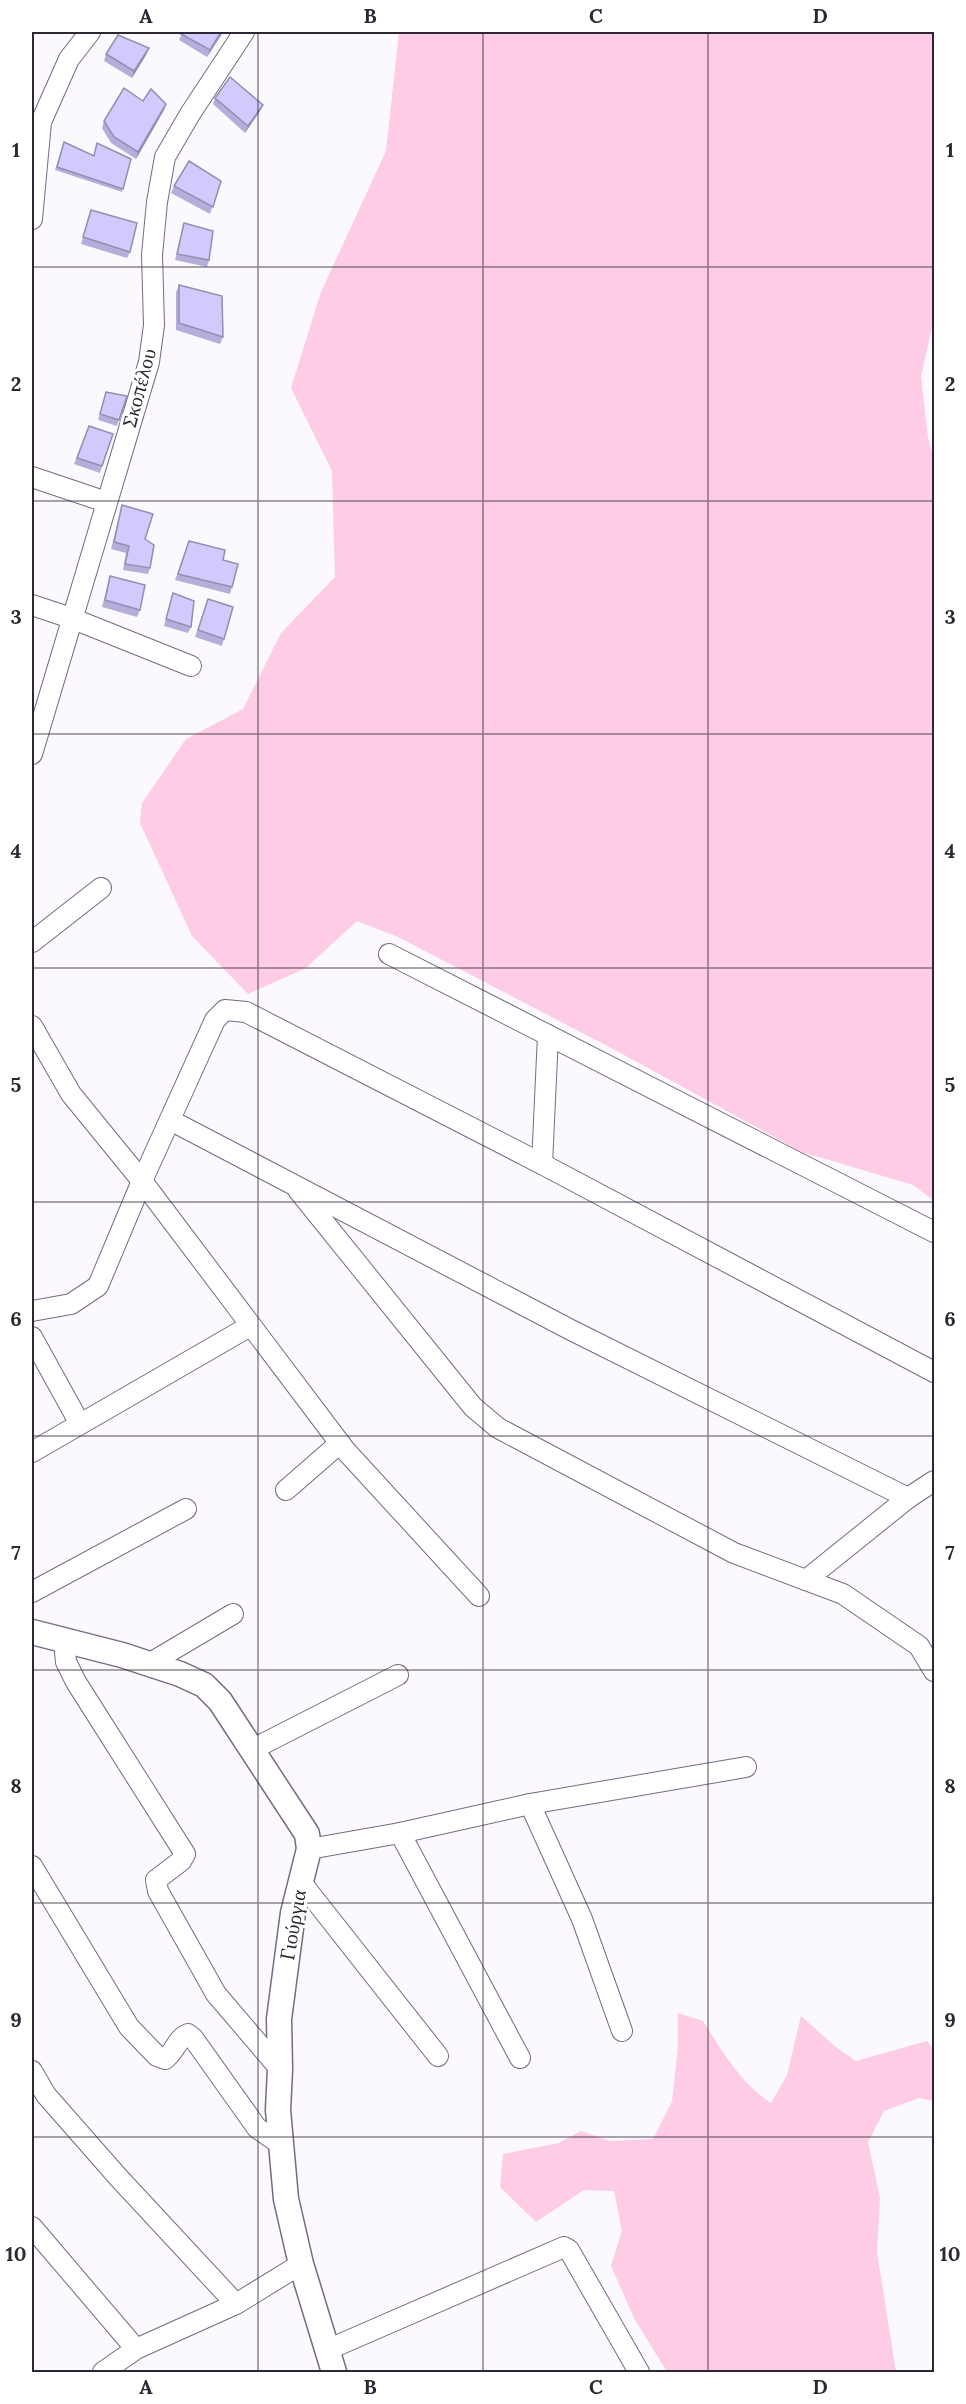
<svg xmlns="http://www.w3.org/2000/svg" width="966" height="2404" font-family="Lora,serif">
<rect width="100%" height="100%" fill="#fbf8fe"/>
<g fill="#fecce4">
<polygon points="399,32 934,32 934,318 921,376 928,438 934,459 934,1201 913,1185 802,1152 615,1050 398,937 357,921 306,968 248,994 192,936 140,823 142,803 186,739 243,709 281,633 335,577 332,471 291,388 321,292 386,151"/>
<path d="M678 2013 703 2021C723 2052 740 2083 771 2103L787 2075 801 2016 837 2048 856 2061 927 2041 934 2050V2101L919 2098 884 2111 868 2142 880 2198 877 2252 896 2372H667L634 2318 611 2266 622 2231 614 2191 584 2190 536 2222 500 2187 503 2154 559 2143 581 2131 610 2141 653 2139 672 2101 678 2046Z"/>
</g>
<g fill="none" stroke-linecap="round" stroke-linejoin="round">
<defs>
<g id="minor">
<polyline points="32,219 41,122 69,59 90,32"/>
<polyline points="32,477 106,502"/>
<polyline points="32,605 71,618 191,666"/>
<polyline points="32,754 149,362 154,325 152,255 157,202 165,157 190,114 244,32"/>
<polyline points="32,942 101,888"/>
<polyline points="389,954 934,1232"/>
<polyline points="32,1026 71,1094 142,1181 345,1450 479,1596"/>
<polyline points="170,1120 571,1330 908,1498"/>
<polyline points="542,1164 548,1035"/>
<polyline points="298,1190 473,1407 498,1428 734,1553 843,1594 919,1646 934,1671"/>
<polyline points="32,1311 71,1304 98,1286 142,1181 215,1020 225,1010 246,1012 542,1164 934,1372"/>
<polyline points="32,1337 80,1424"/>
<polyline points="32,1452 250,1326"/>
<polyline points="286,1490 340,1443"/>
<polyline points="806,1580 908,1498 934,1481"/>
<polyline points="32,1592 186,1509"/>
<polyline points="64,1641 66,1662 76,1682 185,1854 181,1861 156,1880 158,1891 216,1994 280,2069"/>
<polyline points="147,1665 233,1614"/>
<polyline points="253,1749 398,1675"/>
<polyline points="530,1804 582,1919 622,2031"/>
<polyline points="400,1833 520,2058"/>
<polyline points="309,1849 400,1833 530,1804 746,1767"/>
<path d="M32 1866 129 2027 157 2056 165 2059C175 2052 177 2038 188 2034L193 2038 257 2128 280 2144"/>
<polyline points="300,1881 438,2056"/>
<polyline points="32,2071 46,2095 118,2177 236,2304"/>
<polyline points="32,2227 136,2349"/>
<polyline points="327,2350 564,2247 569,2250 639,2372"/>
<polyline points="103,2372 136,2349 236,2304 301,2264"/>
</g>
<polyline id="tertiary" points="32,1632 122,1655 180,1674 204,1685 220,1701 307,1834 309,1849 293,1913 279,2019 280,2069 278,2110 286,2199 301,2264 334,2372"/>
</defs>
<use href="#minor" stroke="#786985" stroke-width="22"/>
<use href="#tertiary" stroke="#786985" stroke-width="27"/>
<use href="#minor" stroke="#fff" stroke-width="20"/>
<use href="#tertiary" stroke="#fff" stroke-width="24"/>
</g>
<g fill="#b4afda">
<polygon points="183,32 223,32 207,57 179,40"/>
<polygon points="106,54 146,55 132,78 104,61"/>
<polygon points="215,98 263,105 260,111 245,133 213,104"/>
<polygon points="143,101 166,104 164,110 136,159 111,143 102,128 104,121"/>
<polygon points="64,142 94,156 97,143 131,159 122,192 55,170"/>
<polygon points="221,181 210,214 171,193 174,186"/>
<polygon points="91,210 130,252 127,258 81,244"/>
<polygon points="184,223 209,260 207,267 175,260"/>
<polygon points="179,285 223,337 220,344 176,330 176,292"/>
<polygon points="106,392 127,396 117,426 98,420"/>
<polygon points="89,426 102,466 100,473 74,464"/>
<polygon points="122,505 145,539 150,568 148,574 123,570 126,553 111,549"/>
<polygon points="189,541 223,560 232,587 230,594 175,580"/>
<polygon points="110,576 140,610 137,617 102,607"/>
<polygon points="173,593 191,627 188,633 164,626"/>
<polygon points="208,599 224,639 222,646 195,637"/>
</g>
<g fill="#928eb1">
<polygon points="221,32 223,32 207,57 210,50"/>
<polygon points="149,48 146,55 132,78 134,71"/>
<polygon points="166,104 164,110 136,159 138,152"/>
<polygon points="263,105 260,111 245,133 248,126"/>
</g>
<g fill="#d1cbfd" stroke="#928eb1" stroke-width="1.5">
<polygon points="183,32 221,32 210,50 181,34"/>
<polygon points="118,35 149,48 134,71 106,54"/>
<polygon points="230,77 263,105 248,126 215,98"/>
<polygon points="124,88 143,101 151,89 166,104 138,152 114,137 104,121"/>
<polygon points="64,142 94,156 97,143 131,159 123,189 57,167"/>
<polygon points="189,161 221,181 213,207 174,186"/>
<polygon points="91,210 137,223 130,252 83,237"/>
<polygon points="184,223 213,231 209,260 177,254"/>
<polygon points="179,285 222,296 223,337 179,323"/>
<polygon points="106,392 127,396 119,420 100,414"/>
<polygon points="89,426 113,434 102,466 77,458"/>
<polygon points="122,505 153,514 145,539 154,545 150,568 125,564 129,546 114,542"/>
<polygon points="189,541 225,550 223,560 238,564 232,587 178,574"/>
<polygon points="110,576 145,585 140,610 105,600"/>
<polygon points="173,593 194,601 191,627 166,619"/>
<polygon points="208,599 233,607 224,639 198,630"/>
</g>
<path fill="none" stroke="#2e2733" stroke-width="1.5" stroke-opacity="0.55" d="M258 32V2372M483 32V2372M708 32V2372M32 267H934M32 501H934M32 734H934M32 968H934M32 1202H934M32 1436H934M32 1670H934M32 1903H934M32 2137H934"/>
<g text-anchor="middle" stroke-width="6" stroke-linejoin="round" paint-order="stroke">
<g font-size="20" fill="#2e2733" stroke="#fff">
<text transform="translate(139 388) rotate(-75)" y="7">Σκοπέλου</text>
<text transform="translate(293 1925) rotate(-80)" y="7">Γιούργια</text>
</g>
</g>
<rect width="966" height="2404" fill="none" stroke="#ffffff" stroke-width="66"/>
<rect x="33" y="33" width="900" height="2338" fill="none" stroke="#2e2733" stroke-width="2"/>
<g font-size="20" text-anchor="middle" font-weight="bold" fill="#2e2733">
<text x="146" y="23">A</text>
<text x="370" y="23">B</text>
<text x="596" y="23">C</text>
<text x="820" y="23">D</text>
<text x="16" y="157">1</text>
<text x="950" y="157">1</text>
<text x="16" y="391">2</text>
<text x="950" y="391">2</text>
<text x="16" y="624">3</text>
<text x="950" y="624">3</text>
<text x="16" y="858">4</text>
<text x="950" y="858">4</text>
<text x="16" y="1092">5</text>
<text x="950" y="1092">5</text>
<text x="16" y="1326">6</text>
<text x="950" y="1326">6</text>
<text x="16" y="1560">7</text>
<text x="950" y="1560">7</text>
<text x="16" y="1793">8</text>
<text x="950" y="1793">8</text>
<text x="16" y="2027">9</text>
<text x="950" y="2027">9</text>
<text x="16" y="2261">10</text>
<text x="950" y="2261">10</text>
<text x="146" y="2394">A</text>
<text x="370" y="2394">B</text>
<text x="596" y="2394">C</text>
<text x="820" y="2394">D</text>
</g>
</svg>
